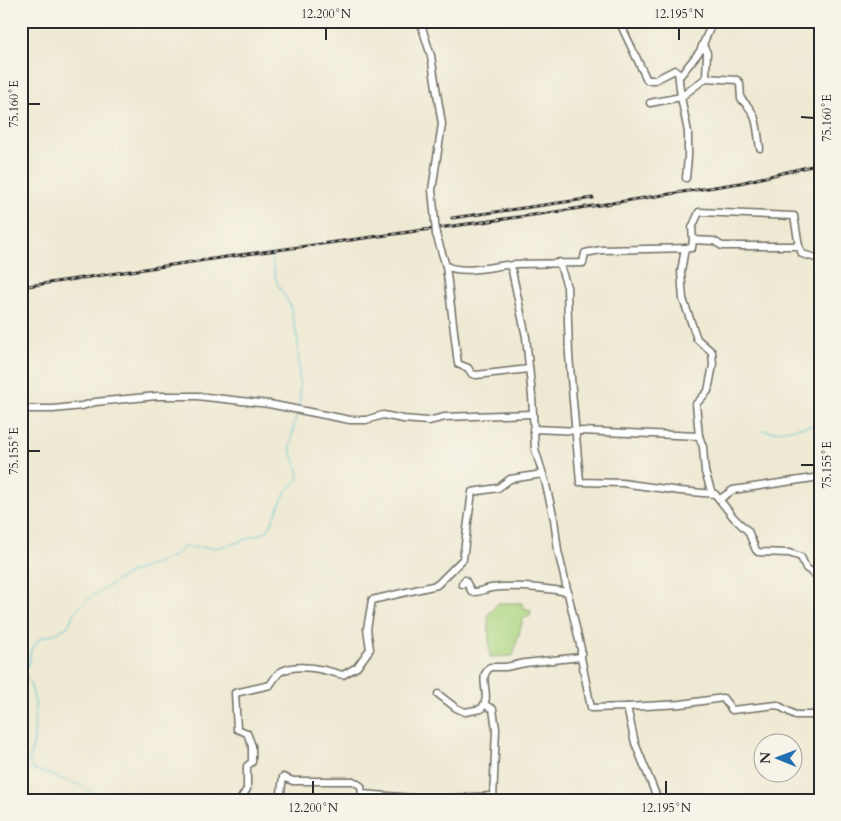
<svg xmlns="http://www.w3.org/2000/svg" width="841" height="821" font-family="Cardo,serif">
<rect width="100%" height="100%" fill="#f7f3e8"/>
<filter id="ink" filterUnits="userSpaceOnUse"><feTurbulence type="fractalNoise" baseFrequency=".02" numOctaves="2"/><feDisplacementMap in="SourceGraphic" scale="10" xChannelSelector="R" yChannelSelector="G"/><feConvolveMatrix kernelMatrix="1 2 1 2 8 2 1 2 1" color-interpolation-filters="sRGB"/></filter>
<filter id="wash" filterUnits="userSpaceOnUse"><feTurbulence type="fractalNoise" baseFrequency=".0096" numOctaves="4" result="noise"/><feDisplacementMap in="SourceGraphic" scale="20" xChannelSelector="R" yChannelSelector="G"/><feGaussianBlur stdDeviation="1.12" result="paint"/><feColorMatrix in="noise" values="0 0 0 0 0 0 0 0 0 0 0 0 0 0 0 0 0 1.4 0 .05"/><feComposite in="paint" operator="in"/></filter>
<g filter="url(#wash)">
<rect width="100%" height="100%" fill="#eee9d2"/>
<polygon fill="#add682" stroke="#6c8056" points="498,603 522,603 523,608 531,610 530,615 523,619 513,656 490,657 488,615"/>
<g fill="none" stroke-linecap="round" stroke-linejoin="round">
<g stroke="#5bc4d6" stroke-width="1">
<polyline points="268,247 269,248"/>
<polyline points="270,253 277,283 290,305 298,342 300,401 298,407"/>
<polyline points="762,430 772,432 820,424"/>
<polyline points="101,800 83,786 33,769 29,762 34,741 35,702 30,683 26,677 25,669 29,662 31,650 40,638 57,633 68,626 75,612 87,600 129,573 172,557 184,547 215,548 236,543 268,531 286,491 299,479 298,470 290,448 296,415"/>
</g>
</g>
</g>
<g filter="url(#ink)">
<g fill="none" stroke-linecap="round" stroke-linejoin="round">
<defs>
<g id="minor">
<polyline points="420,21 431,56 442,124 432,190 434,210"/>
<polyline points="619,21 647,80 655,80 675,70 678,72 681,97 688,132 688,157 686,178"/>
<polyline points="817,21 820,44"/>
<polyline points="680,76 700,51 713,21"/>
<path d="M706 78 737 80 740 83 741 99C759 115 756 126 760 148"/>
<polyline points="650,103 681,97 706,78 707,53 703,44"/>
<path d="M436 234 446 266C463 274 489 267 506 265L511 266 526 337 532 396 535 449 545 481 554 519 558 551 581 649V657L591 708 627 707 635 743 658 800"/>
<polyline points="693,240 692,228 699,212 794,216 799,246"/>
<polyline points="685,248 681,272 683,299 697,339 712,352 713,365 708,391 696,404 699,436"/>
<polyline points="559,262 567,287 569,355 580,482 622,483 680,491 715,494 734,518 748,531 756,550 758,552 789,553 801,557 806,568 820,578"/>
<polyline points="446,266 458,364 468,368 472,374 476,375 529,369"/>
<polyline points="511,266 515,264 583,263 585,253 601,250 692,248 693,240 714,241 722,246 799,246 802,254 820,259"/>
<polyline points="21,409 53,409 82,406 95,402 157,396 197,396 269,404 350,420 366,420 383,415 403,419 428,421 445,417 533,414"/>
<polyline points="533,429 699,436 703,447 705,472 712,493"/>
<polyline points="720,499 733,490 820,477"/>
<path d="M462 584 465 580 472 592C479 593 484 589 491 588 516 585 543 588 568 592"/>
<path d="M438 694 456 708 465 712 481 709C491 698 482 686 485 674 486 673 489 667 490 667H506L525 663 581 657"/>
<polyline points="485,705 493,709 496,729 493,800"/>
<polyline points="627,707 681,704 723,698 732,710 777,705 795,715 813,715 816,713 820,702"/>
<polyline points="438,799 493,796"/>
<path d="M240 800 247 789V766L252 762V746L247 733 237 729 235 693 270 685C273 681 276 675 280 672 298 662 325 670 343 675L357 667 370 649 367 629 372 600 437 585 463 559 472 492 498 488 510 479 543 474"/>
<polyline points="280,800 283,777 293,781 353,781 361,786 362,794 438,800"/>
</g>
</defs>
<use href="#minor" stroke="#6f6e65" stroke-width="9"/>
<use href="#minor" stroke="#fff" stroke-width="6"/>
<defs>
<g id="rail">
<polyline points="452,218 593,198"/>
<polyline points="21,287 240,255 548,213 740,183 820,164"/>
</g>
</defs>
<use href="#rail" stroke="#2b2b2b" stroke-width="3"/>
<use href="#rail" stroke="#f7f3e8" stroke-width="1" stroke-dasharray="4" stroke-linecap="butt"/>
<defs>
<polyline id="minor-bridge" points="434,210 436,234"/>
</defs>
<use href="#minor-bridge" stroke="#6f6e65" stroke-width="9" stroke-linecap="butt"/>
<use href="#minor-bridge" stroke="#fff" stroke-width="6"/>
</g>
</g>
<path fill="none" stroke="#2b2b2b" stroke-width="2" d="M326 40V28M679 40V28M28 104H40M801 117 814 118M28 451H40M801 465H814M313 794V781M666 794V781"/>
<rect width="841" height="821" fill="none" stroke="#f7f3e8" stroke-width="55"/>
<g transform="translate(778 758) rotate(271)"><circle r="24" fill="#f7f3e8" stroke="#a5a39c"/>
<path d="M0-4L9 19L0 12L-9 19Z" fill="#1f6fb2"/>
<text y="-8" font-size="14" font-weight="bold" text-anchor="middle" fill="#2b2b2b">N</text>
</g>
<rect x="28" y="28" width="786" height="766" fill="none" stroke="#2b2b2b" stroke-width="2"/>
<g font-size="12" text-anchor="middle" fill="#2b2b2b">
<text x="326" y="18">12.200°N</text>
<text x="679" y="18">12.195°N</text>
<text transform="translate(14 104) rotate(-90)" y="4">75.160°E</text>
<text transform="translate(827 118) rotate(-90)" y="4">75.160°E</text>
<text transform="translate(14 451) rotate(-90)" y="4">75.155°E</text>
<text transform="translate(827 465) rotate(-90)" y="4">75.155°E</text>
<text x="313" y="812">12.200°N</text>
<text x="666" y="812">12.195°N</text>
</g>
</svg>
